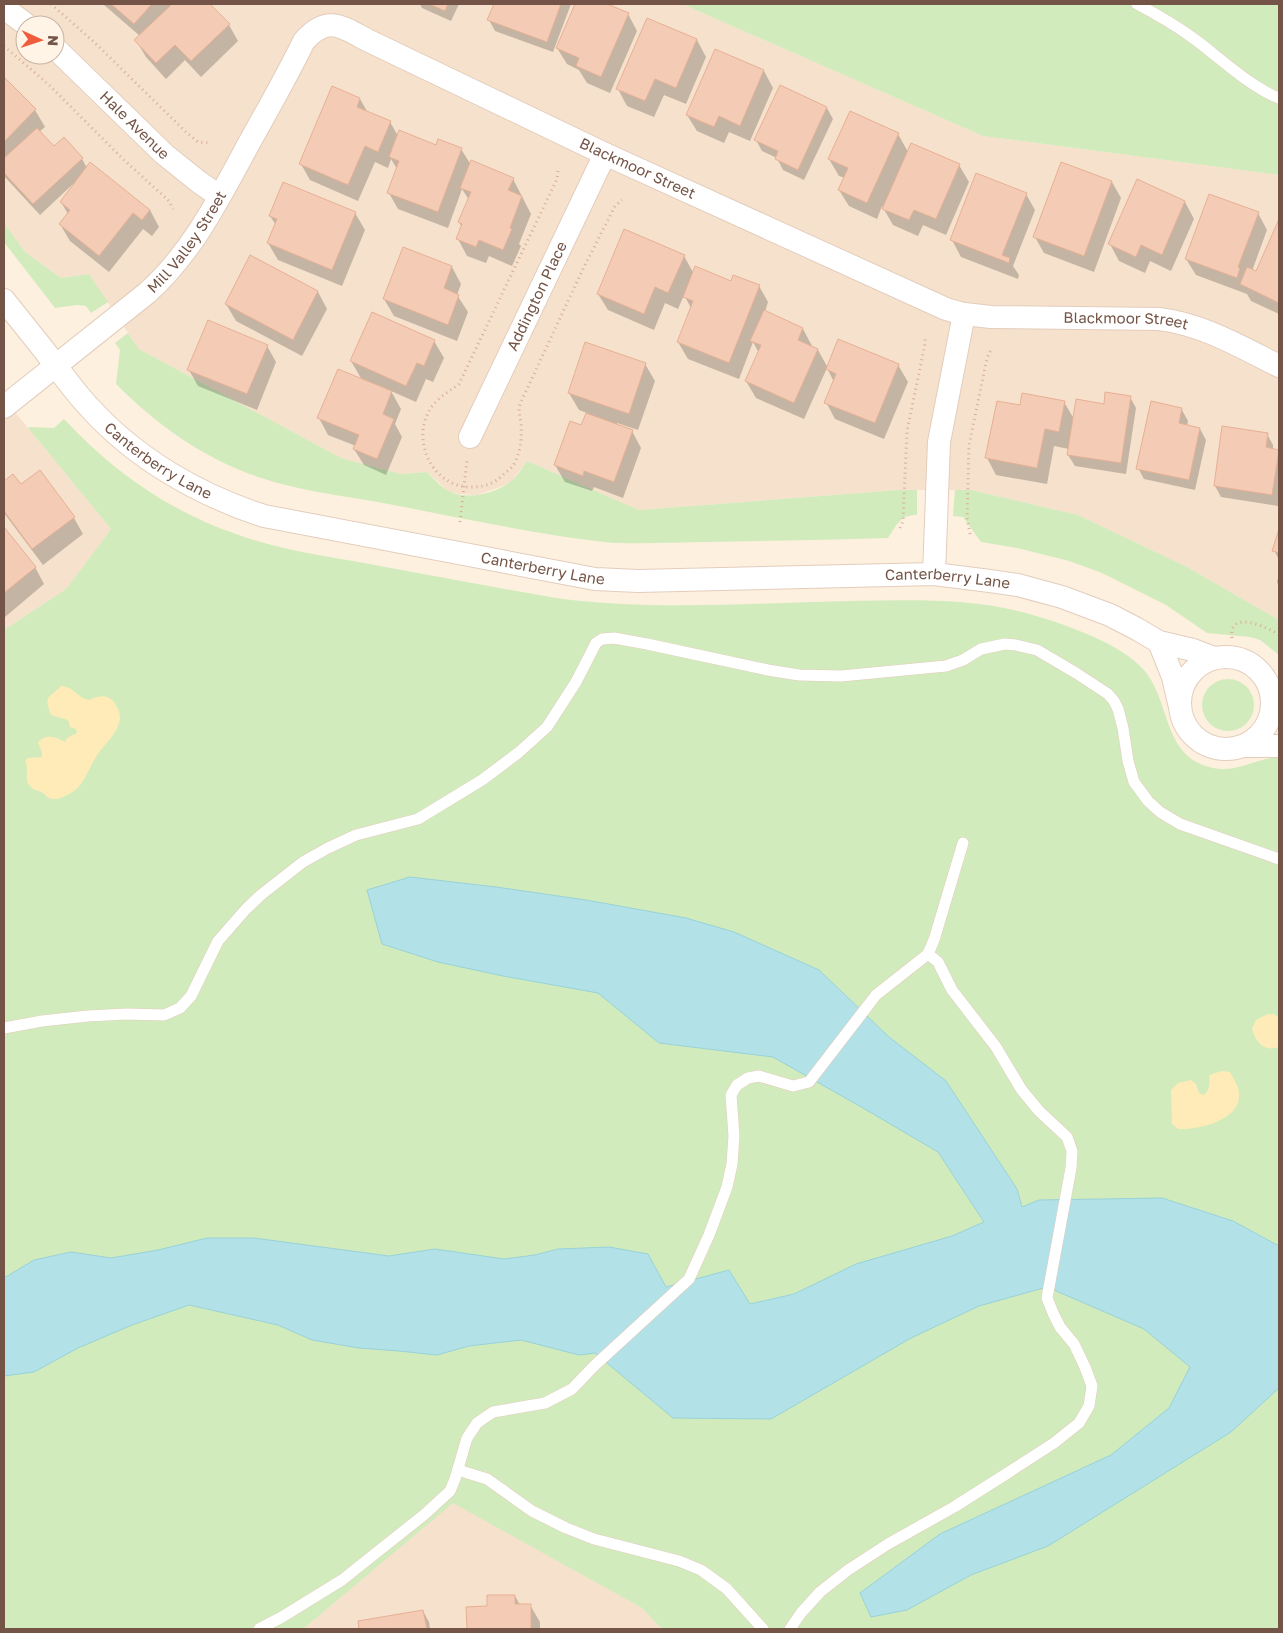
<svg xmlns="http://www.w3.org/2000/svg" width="1283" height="1633" font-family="'Golos Text',sans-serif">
<rect width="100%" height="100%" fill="#fdf0de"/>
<g fill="#f5e1cc" fill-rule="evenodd">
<path d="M4 4H682L983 136 1279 175V620L1187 567 1078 515 971 490H899L639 510 527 461 511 482 500 487 477 495 459 494 448 491 427 472 401 474 341 458 139 349 89 274 61 278 25 252 4 223ZM25 25H55V55H25Z"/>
<polygon points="4,399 111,529 66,589 4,630"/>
<polygon points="453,1502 642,1608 662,1629 303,1629"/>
</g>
<g fill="#d2ebbd">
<polygon points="682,4 1279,4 1279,175 983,136"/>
<polygon points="4,223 25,252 61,278 89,274 108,302 91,313 86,306 77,305 55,308 4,242"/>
<path d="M128 333 139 349 341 458 401 474 427 472C433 478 440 486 447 490 465 501 494 494 510 482 517 477 522 468 527 461L639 510 899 490H917V515C899 515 897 525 888 538 827 540 766 541 705 542 672 542 638 545 604 542 537 534 470 520 404 507 356 497 305 493 258 477 203 458 157 425 116 384L120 350 115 343Z"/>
<path d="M64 419C112 471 169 511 236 534 282 551 332 557 380 566 439 577 498 588 556 598 653 611 752 603 849 601 912 600 975 597 1036 616 1067 625 1121 644 1143 669 1172 701 1161 757 1213 768 1237 773 1256 758 1279 757V1629H662L642 1608 453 1503 303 1629H4V630L66 589 111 529 28 428 30 427 54 428Z"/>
<polygon points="955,490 971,490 1078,515 1187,567 1279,620 1279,655 1260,640 1250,637 1207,633 1166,605 1102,573 1069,561 1017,548 981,542 963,517 953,516"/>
<circle cx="1228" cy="705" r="26"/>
</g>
<g fill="#ffebb7">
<path d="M61 686C75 687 77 698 89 700 101 694 111 694 117 707 119 710 120 715 120 718 118 734 104 744 96 757 85 774 85 788 63 797 59 799 53 800 49 798 46 797 45 794 43 793 38 790 34 791 30 786 23 779 30 770 25 761L28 758 42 757V753L38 742C46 734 55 736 65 742L67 738 77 733 76 729 70 727 68 720 51 715C43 694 49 699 61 686Z"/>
<path d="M1268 1014H1274L1279 1018V1047C1264 1052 1256 1043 1252 1029L1256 1020Z"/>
<path d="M1222 1071 1230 1072C1234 1080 1240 1087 1239 1097 1238 1121 1197 1130 1178 1129L1172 1124 1171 1090 1178 1083 1191 1080 1196 1084 1199 1093 1204 1095C1210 1089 1210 1084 1209 1075Z"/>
</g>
<polygon fill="#b2e2e7" stroke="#98d2d9" points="410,877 496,887 586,900 686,918 734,932 819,970 889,1037 946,1081 1017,1189 1022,1207 1039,1200 1162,1198 1233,1221 1279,1246 1279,1388 1231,1432 1048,1546 971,1575 907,1610 871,1617 860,1593 940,1534 1111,1455 1169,1408 1190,1367 1144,1329 1047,1287 979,1306 911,1338 771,1419 673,1418 595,1353 579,1355 521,1340 469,1346 437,1355 399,1351 359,1348 312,1340 278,1325 189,1305 132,1325 78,1348 34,1372 4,1376 4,1278 34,1260 71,1252 111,1258 158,1250 207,1238 254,1238 389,1256 435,1249 504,1259 535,1255 558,1249 609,1247 648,1254 666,1287 729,1270 750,1304 794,1294 856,1264 952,1236 984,1222 938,1152 863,1108 773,1057 659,1043 598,993 503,976 438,962 382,944 367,890"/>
<g fill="#0003">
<polygon points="103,4 209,4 229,25 238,41 201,77 185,60 166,79 146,57 136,40 140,36"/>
<polygon points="420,4 459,4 451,21 422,8"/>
<polygon points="495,4 571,4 553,52 495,31 489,20"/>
<polygon points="576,4 604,4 628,14 637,31 610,93 587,83 579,70 567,64 557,48"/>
<polygon points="648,19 697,40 706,57 686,104 664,95 654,117 627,106 618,89"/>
<polygon points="716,51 764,71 773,88 750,141 729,132 724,143 697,131 687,115"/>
<polygon points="4,79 35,110 45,127 39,132 54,148 64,139 82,159 87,168 150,210 159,227 152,236 143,229 109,272 70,241 60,224 68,214 61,202 74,185 73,184 40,215 4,176"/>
<polygon points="360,99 368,113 390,122 398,136 437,146 461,149 471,165 513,179 531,214 519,244 521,246 512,266 489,256 486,263 467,256 458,239 462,228 459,222 469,200 462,189 448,228 398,209 389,193 397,169 391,159 388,168 375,162 358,201 310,180 301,164"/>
<polygon points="827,108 833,119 804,180 783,170 777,158 762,151 756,140"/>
<polygon points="898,134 908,152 959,165 969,182 946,235 923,225 918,236 893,225 882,206 877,219 849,206 839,190 845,178 839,176 829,159"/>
<polygon points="1138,181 1185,202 1194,219 1171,271 1150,261 1145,273 1119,261 1110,244"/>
<polygon points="1112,182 1121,198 1094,272 1044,253 1035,237"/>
<polygon points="1026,194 1035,210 1013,266 1019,275 1018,279 961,257 952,240"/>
<polygon points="355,213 365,230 342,286 278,260 268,243 276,225 270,216"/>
<polygon points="1258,213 1267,230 1252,271 1256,273 1279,222 1279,314 1251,301 1247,294 1196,275 1186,259"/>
<polygon points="403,249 452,267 461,284 457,295 468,312 457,341 394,316 384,299"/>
<polygon points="684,256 694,274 731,282 759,286 768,302 765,312 803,329 812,346 811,348 818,350 828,368 898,365 908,382 884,439 835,419 826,402 834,382 827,368 804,419 756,398 746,381 759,353 753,342 739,379 688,359 678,342 691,308 684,295 678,309 665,303 654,330 608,310 598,294"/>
<polygon points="251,257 318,292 327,309 302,356 236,321 226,304"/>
<polygon points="434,341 444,358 433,382 426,379 416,402 391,391 401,409 395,424 402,437 386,475 364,465 354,449 356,446 328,435 319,418 362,380 351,361"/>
<polygon points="267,346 276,362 257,410 198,386 189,370"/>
<polygon points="645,364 655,381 638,430 617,423 617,425 632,431 641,448 623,498 594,487 592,491 565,482 555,465 582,426 587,413 579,410 569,393"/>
<polygon points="1130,397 1136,408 1126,474 1075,466 1068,455 1069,449 1054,446 1047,484 996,475 987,458 1021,406 1064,402 1074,419 1105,405"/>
<polygon points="1182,410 1188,421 1187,426 1200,429 1206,440 1195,490 1144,479 1138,468"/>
<polygon points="1223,428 1267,434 1273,445 1273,450 1278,451 1279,453 1278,506 1221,497 1215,486"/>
<polygon points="13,475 21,485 74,518 83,534 43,565 4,513 4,482"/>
<polygon points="4,529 35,567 44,584 5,617"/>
<polygon points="1279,533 1279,560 1274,550"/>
<polygon points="1279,575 1279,586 1277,582"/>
<polygon points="515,1596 520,1605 530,1605 540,1622 540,1629 468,1629 467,1608 489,1608"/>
<polygon points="423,1611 429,1622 430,1629 360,1629 359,1622"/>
</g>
<g fill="#f4cbb5" stroke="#e7b094">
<polygon points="111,4 152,4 134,24"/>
<polygon points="172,4 210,4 230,24 191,61 175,45 156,63 134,40"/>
<polygon points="429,4 448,4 445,11"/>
<polygon points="494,4 561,4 547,42 487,20"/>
<polygon points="575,4 607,4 629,13 601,77 576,66 579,58 556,48"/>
<polygon points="647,18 697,39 676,88 655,79 645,101 616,89"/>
<polygon points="715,49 764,70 740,126 719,116 714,127 686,115"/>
<polygon points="4,77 36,109 4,142"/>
<polygon points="780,85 827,107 798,170 775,159 778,151 754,140"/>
<polygon points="332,86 360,98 357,107 391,121 378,152 365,146 348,185 299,164"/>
<polygon points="850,111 899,133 867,203 838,190 848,168 828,159"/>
<polygon points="37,128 54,146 64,137 83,158 33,204 4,173 4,158"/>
<polygon points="399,130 436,145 438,139 462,148 438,212 387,193 399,161 389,157"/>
<polygon points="911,143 960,164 936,219 914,210 909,220 882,209"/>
<polygon points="471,160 514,178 508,190 522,196 510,228 512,229 503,250 479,240 476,247 456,239 462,224 458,222 471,192 460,188"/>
<polygon points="90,162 150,210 142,220 133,213 99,256 59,224 70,210 60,202"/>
<polygon points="1061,162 1112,181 1084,256 1033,237"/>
<polygon points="976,173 1027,193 1002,255 1010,258 1009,263 950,240"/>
<polygon points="1137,179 1185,201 1162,255 1141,245 1136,257 1108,244"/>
<polygon points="283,182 356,212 332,270 267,243 277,219 269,216"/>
<polygon points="1209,194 1259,212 1238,267 1240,268 1237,278 1185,259"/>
<polygon points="1279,219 1279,303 1240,284 1247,267 1256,271"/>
<polygon points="624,229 685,255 668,293 655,287 644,314 597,294"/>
<polygon points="403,247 452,266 444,288 459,295 448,325 383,299"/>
<polygon points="250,255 318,291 293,340 225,304"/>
<polygon points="695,266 731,281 733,275 760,285 729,363 677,342 693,301 683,297"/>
<polygon points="764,310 803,328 798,340 818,349 794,403 745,381 761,345 750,341"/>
<polygon points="372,312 435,340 424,366 417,363 406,386 350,361"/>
<polygon points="208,320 268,345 247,394 187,370"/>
<polygon points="838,339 899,364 875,423 824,403 836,374 826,369"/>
<polygon points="585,342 646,363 629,414 568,393"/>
<polygon points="338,369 392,391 383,414 394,419 377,459 353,449 359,435 317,418"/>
<polygon points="1105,392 1131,396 1121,463 1067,455 1076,399 1104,404"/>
<polygon points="1022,393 1065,401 1059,432 1045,429 1037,468 985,458 997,401 1020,405"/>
<polygon points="1151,401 1182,408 1179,423 1200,428 1189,480 1136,469"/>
<polygon points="586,413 633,430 614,482 584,471 583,476 554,465 570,421 581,425"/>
<polygon points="1222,426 1268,433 1266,447 1279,450 1272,495 1214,486"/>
<polygon points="40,470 75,517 32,549 4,511 4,481 13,474 21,484"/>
<polygon points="4,527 36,567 4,593"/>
<polygon points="1279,529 1279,553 1272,551"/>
<polygon points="487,1595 515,1595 515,1604 531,1604 531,1629 467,1629 466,1607 487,1606"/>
<polygon points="423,1610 427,1629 359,1629 358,1621"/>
</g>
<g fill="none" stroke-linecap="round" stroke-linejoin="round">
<defs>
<g id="lane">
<path d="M1137 4C1156 14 1175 25 1193 38 1218 56 1251 88 1279 98"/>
<polyline points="4,1028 42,1021 88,1016 127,1014 164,1015 180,1008 191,996 218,941 246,909 262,894 303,862 328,848 356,835 418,819 482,780 518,753 547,727 576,682 596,643 602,639 614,638 647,644 768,670 799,675 841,676 946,666 963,660 981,649 1005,644 1016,645 1037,650 1076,673 1108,694 1114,701 1118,709 1123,728 1128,761 1134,782 1148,801 1160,812 1180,824 1279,859"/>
<polyline points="458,1470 487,1479 532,1511 566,1528 594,1539 679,1561 701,1570 727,1589 763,1629"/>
<polyline points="259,1629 282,1617 342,1580 425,1514 450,1491 455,1479 467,1438 477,1423 493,1412 545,1403 572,1389 594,1366 689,1279 709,1235 727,1187 732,1164 734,1136 731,1095 737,1085 748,1078 759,1076 793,1086 809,1082 876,995 928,954 934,940 963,843"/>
<polyline points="790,1629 801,1613 820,1592 848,1570 888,1544 954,1507 1006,1474 1054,1443 1079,1423 1089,1406 1092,1386 1085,1367 1074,1344 1060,1327 1053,1313 1047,1298 1071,1168 1072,1151 1067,1137 1039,1111 1021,1089 996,1047 952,990 938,962 928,954"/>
</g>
<g id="street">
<polyline points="4,8 27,25"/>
<path id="s1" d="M55 48 164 154 199 182 219 196"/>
<path id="s2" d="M4 300C16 315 28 330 40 345 56 365 71 388 89 407 136 459 199 495 264 516L595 579 638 581 934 574 990 581 1018 585 1062 597 1110 615 1137 629 1159 642 1193 650 1214 658"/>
<path id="s3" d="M4 407 147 293C192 253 220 197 248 145 267 111 287 76 304 41 327 15 341 26 367 40L605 154 946 309 964 314 991 317 1159 319C1202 324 1241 347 1279 366"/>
<path id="s4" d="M470 437 605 154"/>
<polyline points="934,574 939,442 964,314"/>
<polyline points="1159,642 1173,677 1179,703"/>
<circle cx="1226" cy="703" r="46"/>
<polyline points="1244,746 1279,746"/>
</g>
</defs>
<use href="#lane" stroke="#e3cdbd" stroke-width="12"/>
<use href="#street" stroke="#e3cdbd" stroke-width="24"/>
<g stroke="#d8ae98" stroke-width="3" stroke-dasharray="1 4" stroke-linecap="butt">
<polyline points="51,4 94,42 186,132 198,142 209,143"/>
<polyline points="4,46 49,85 123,159 169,201 173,209"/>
<path d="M558 171 557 179 459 384C448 392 434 400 428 413 412 445 435 488 472 487 484 487 495 483 503 475 507 471 512 468 514 464 521 451 522 437 521 423 520 416 518 411 520 404L583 269 615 206 622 200"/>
<polyline points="460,522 467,460"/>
<polyline points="900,528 903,521 907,431 925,344 925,336"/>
<polyline points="970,534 967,518 969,445 987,358 991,350"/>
<path d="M1232 638C1228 609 1268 627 1279 635"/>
</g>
<use href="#lane" stroke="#fff" stroke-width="11"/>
<use href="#street" stroke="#fff" stroke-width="22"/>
</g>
<g text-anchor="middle" stroke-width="4.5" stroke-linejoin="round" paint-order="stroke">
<g font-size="15" fill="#745446" stroke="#fff4e5">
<text dy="5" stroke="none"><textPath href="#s1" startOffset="111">Hale Avenue</textPath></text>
<text dy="5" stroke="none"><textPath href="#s3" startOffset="852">Blackmoor Street</textPath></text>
<text dy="5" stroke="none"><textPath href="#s3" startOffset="248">Mill Valley Street</textPath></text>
<text dy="5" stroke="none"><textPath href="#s4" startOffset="156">Addington Place</textPath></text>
<text dy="5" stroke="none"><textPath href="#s3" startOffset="1372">Blackmoor Street</textPath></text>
<text dy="5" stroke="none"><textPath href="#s2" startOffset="225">Canterberry Lane</textPath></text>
<text dy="5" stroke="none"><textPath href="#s2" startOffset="629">Canterberry Lane</textPath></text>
<text dy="5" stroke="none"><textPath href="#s2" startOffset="1035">Canterberry Lane</textPath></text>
</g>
</g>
<rect width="1283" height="1633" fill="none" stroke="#745446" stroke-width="10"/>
<g transform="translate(40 40) rotate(93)"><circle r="24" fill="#fff4e5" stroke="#c7b4a5"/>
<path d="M0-4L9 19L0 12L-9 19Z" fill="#ee5b3d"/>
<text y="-8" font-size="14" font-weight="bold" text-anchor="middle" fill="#745446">N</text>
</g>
</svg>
